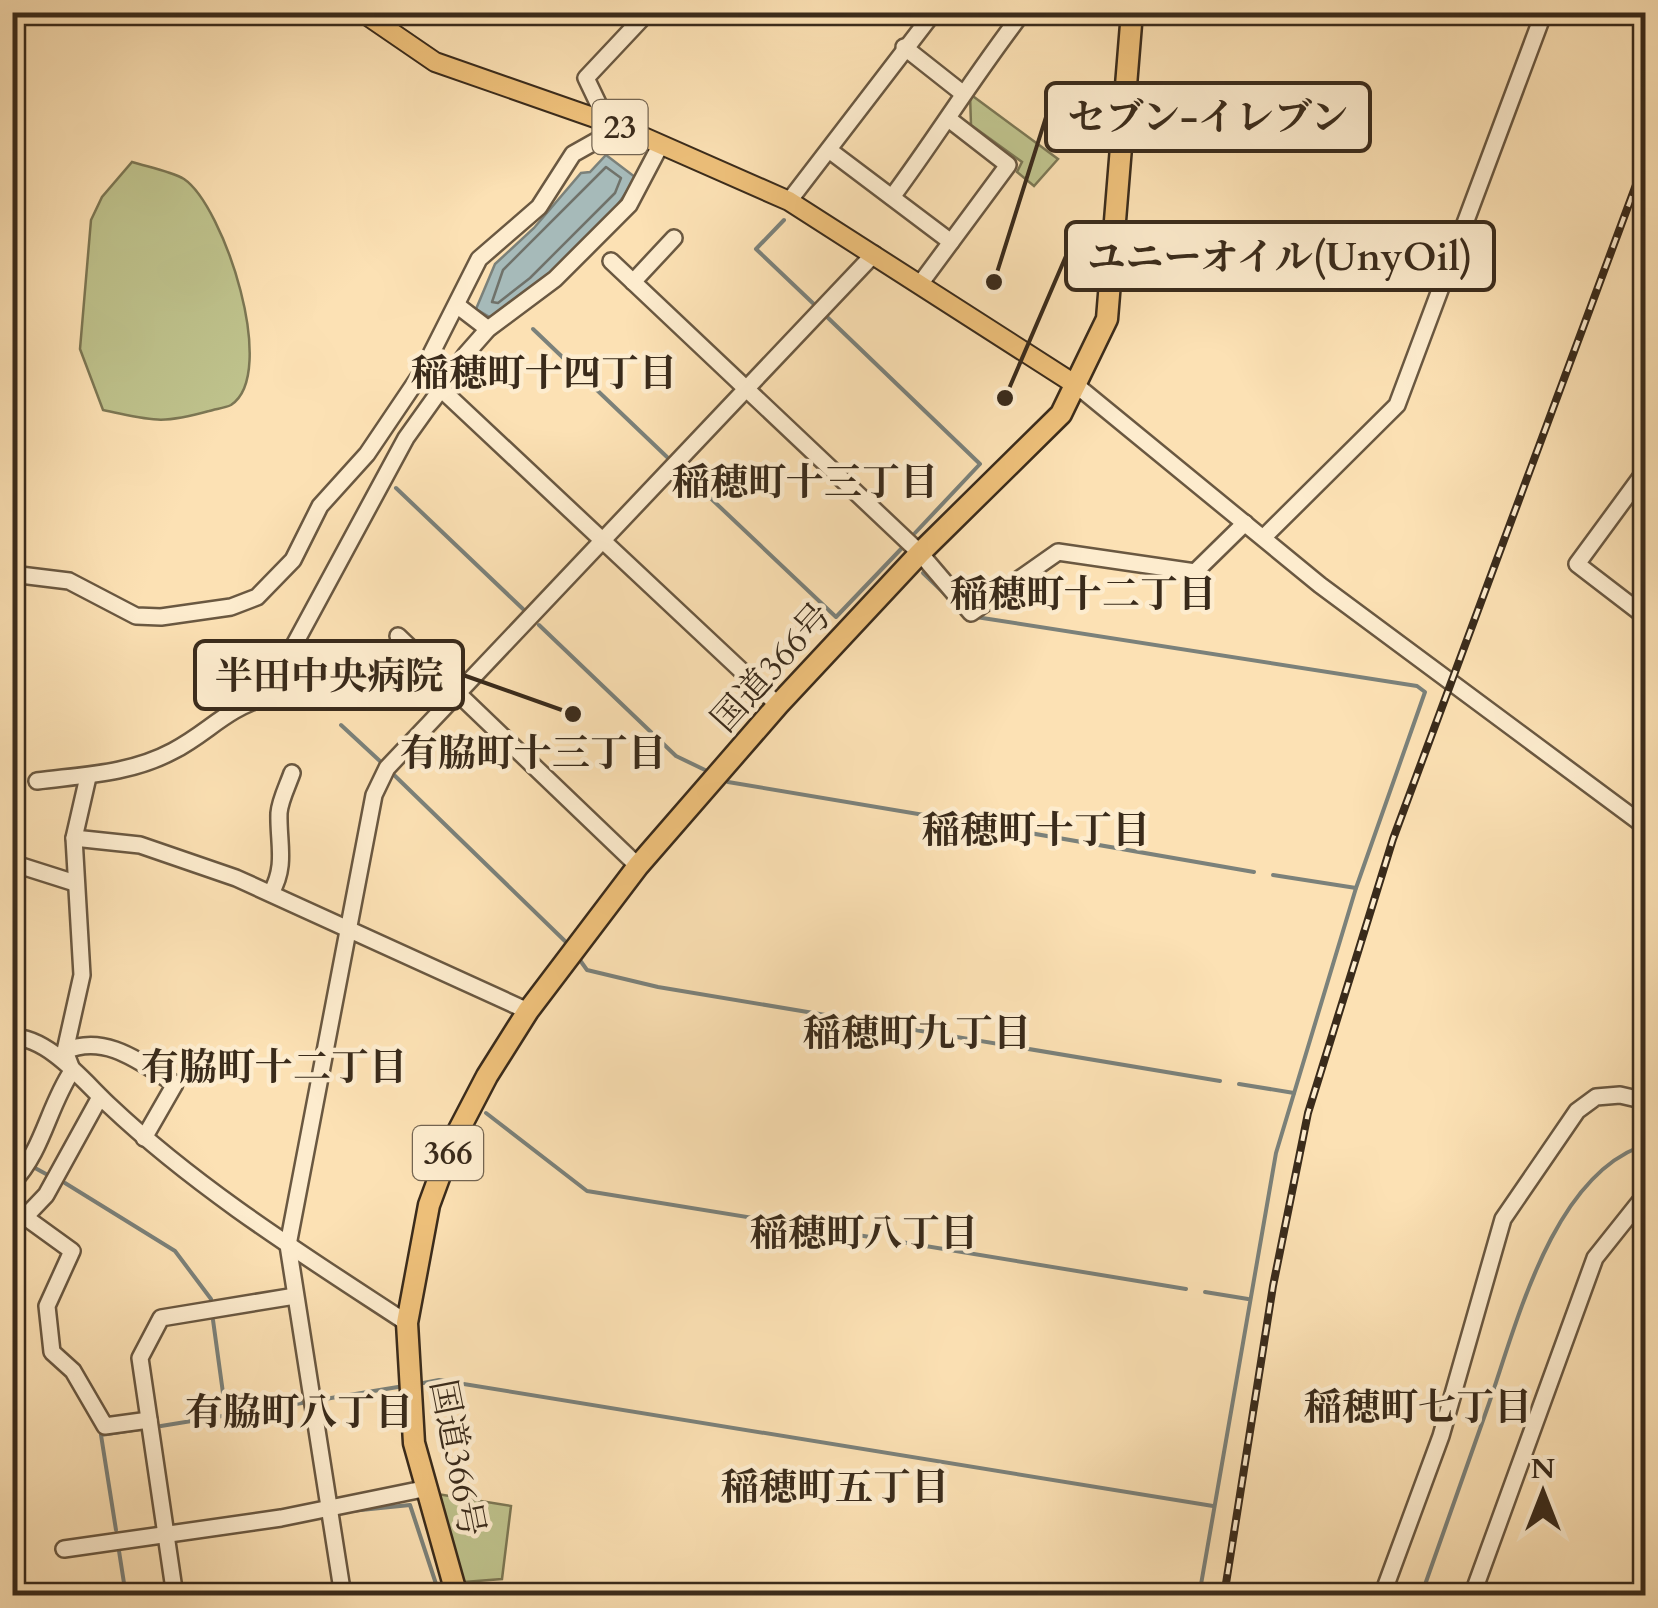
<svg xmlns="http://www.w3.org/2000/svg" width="1658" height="1608" font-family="Cardo,'Noto Serif JP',serif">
<rect width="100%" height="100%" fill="#fce1b4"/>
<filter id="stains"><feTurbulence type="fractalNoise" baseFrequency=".002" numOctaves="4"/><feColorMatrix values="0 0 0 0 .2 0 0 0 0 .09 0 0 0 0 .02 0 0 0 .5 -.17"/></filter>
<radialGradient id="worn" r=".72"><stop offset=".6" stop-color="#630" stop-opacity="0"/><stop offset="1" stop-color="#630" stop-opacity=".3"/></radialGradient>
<g fill="#bfc38d" stroke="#7c7754" stroke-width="2.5">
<polygon points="970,94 1058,159 1034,186 1017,172 1022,162 971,125"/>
<path d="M132 162C148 167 170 171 184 179 224 206 279 374 231 405 225 408 215 409 209 411 159 425 152 420 103 410L80 349 91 220 102 197Z"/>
<polygon points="431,1493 511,1506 502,1579 464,1582"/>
</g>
<path fill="#a6bab9" stroke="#7b817a" stroke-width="2.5" d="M606 155 635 177C606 233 543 281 493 319L476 309 495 264 534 228 581 173 590 172Z"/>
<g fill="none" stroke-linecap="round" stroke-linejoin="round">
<polygon stroke="#70726a" stroke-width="2.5" points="606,167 621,178 615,193 530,278 498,303 492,302 503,270"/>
<g stroke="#7b817a" stroke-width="4">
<polyline points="784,220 756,249 818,308"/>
<polyline points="825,315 980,464 915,533"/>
<polyline points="533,329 667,457"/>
<polyline points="684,473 836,617 901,549"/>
<polyline points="396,488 523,609"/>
<polyline points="923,573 967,615"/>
<polyline points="976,617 1417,686 1425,692 1356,888 1276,1153 1199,1596"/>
<polyline points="539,625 676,756 705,770"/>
<polyline points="341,725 382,763"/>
<polyline points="392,773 568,944"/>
<polyline points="728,782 936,817"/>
<polyline points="955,820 1254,872"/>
<polyline points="1273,875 1356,888"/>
<polyline points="577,956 587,970 658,987 1220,1081"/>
<polyline points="1239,1084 1294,1093"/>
<polyline points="486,1113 587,1191 870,1237"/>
<polyline points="35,1168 46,1174"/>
<polyline points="65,1183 175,1251 211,1299"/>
<polyline points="889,1240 1186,1289"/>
<polyline points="1205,1292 1248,1299"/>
<polyline points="213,1320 226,1415"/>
<polyline points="418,1384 439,1380 1213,1506"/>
<polyline points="325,1399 404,1386"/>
<polyline points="161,1426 302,1403"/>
<polyline points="351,1511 410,1505 440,1596"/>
<polyline points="116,1530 101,1435 140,1429"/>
<polyline points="119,1551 126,1596"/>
<path d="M1421 1596C1443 1533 1465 1471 1487 1409 1516 1327 1550 1182 1639 1147L1646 1149"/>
</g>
<defs>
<g id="minor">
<polyline points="904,47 961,92"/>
<polyline points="607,122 586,78 648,12"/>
<polyline points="829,150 951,242"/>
<path d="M892 197C938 135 975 74 1023 12"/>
<polyline points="789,201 934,12"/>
<polyline points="611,261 920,553 971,613 1058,552 1195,572 1245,523"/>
<polyline points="633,282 674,238"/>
<polyline points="920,284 1008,165 950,120"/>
<polyline points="458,306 488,329"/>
<polyline points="1076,385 1320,585 1646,827"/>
<polyline points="441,389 778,705"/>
<polyline points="1646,470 1577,564 1646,617"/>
<polyline points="1264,537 1397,405 1544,12"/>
<polyline points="12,574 69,581 136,616 161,617 231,607 257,597 293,560 320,506 367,454 421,374 479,259 539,207 573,154 621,127"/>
<polyline points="398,636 638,866"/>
<path d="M37 781C83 775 130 774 173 751 208 733 225 709 266 697L406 438 466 354 488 329 555 279 629 205 660 146"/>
<polyline points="74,838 140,845 236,878 528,1011"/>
<polyline points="12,863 75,883"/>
<path d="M271 893C287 865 278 843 279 813 280 800 288 785 292 773"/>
<path d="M12 1037C49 1037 85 1083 110 1106 199 1190 305 1256 407 1323"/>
<path d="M65 1051C106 1033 141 1063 175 1084L144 1138"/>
<polyline points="71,1067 65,1051 82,975 74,838 88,777"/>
<path d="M12 1183C43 1151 48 1107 72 1071"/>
<polyline points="12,1214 25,1217 72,1251 47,1306 52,1352 73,1371 105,1426 149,1420"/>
<polyline points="25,1217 46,1195 100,1097"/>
<polyline points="64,1549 281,1518 423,1489"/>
<polyline points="175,1596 140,1358 161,1318 295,1296"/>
<polyline points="343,1596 288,1245 374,795 387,768 874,254"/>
<polyline points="1382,1596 1441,1436 1503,1219 1577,1111 1596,1097 1620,1095 1646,1101"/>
<polyline points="1472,1596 1595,1258 1646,1194"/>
</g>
<polyline id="major" points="362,12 435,62 621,127 789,201 1076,385"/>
<polyline id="highway" points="457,1596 414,1443 407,1323 429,1205 451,1145 487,1076 528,1011 638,866 778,705 920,553 1061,414 1107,319 1132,12"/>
</defs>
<use href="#minor" stroke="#6a5841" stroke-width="20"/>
<use href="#major" stroke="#3a2b1b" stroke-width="22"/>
<use href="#highway" stroke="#3a2b1b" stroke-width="25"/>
<use href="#minor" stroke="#fdecce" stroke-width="15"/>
<use href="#major" stroke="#eec07a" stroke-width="18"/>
<use href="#highway" stroke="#eec07a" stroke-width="20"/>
<defs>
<polyline id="rail" points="1224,1596 1273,1286 1308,1113 1393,839 1646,158"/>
</defs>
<use href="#rail" stroke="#3a2b1b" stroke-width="8"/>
<use href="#rail" stroke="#fdecce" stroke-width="4" stroke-dasharray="11" stroke-linecap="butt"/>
</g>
<g text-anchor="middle" stroke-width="9" stroke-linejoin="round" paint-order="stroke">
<g fill="#fdecce" stroke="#746551" stroke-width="2.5">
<rect x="592.5" y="100" width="55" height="54" rx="8"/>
<rect x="413" y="1126" width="70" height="54" rx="8"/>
</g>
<g font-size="32" font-weight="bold" fill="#3a2b1b">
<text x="620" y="138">23</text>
<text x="448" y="1164">366</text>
</g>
<g font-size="35" fill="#3a2b1b" stroke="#fdecce">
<text transform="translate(771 667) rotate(-48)" y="12">国道366号</text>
<text transform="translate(458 1458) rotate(79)" y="12">国道366号</text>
</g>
<g font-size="38" font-weight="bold" fill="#3a2b1b" stroke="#fdecce">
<text x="544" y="386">稲穂町十四丁目</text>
<text x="805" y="495">稲穂町十三丁目</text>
<text x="1083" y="607">稲穂町十二丁目</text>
<text x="533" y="766">有脇町十三丁目</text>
<text x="1036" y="843">稲穂町十丁目</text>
<text x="917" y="1046">稲穂町九丁目</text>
<text x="274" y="1080">有脇町十二丁目</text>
<text x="864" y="1246">稲穂町八丁目</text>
<text x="1418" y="1420">稲穂町七丁目</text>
<text x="299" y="1425">有脇町八丁目</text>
<text x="835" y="1500">稲穂町五丁目</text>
</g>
</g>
<path fill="none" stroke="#3a2b1b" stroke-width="4" d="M994 282L1046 117M1005 398L1066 256M573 714L463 675"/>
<g fill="#3a2b1b" stroke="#fdecce" stroke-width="4">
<circle cx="994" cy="282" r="10"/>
<circle cx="1005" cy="398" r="10"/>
<circle cx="573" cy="714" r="10"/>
</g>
<g fill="#fdecce" stroke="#3a2b1b" stroke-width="4">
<rect x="1046" y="83" width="324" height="68" rx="10"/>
<rect x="1066" y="222" width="428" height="68" rx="10"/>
<rect x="195" y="641" width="268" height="68" rx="10"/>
</g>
<g font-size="38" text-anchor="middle" font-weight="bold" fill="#3a2b1b">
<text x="1208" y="130">セブン-イレブン</text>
<text x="1280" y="270">ユニーオイル(UnyOil)</text>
<text x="329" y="689">半田中央病院</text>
</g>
<rect width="1658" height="1608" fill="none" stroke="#fce1b4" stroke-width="50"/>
<rect x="15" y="15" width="1628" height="1578" fill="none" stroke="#3a2b1b" stroke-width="5"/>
<rect x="25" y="25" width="1608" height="1558" fill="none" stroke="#3a2b1b" stroke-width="2.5"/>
<g transform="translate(1543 1493)" stroke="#fdecce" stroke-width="8" paint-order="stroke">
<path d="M0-8L18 38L0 25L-18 38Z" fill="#3a2b1b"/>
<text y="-15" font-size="28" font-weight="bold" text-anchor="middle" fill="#3a2b1b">N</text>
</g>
<rect width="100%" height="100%" filter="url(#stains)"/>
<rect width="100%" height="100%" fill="url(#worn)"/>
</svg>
